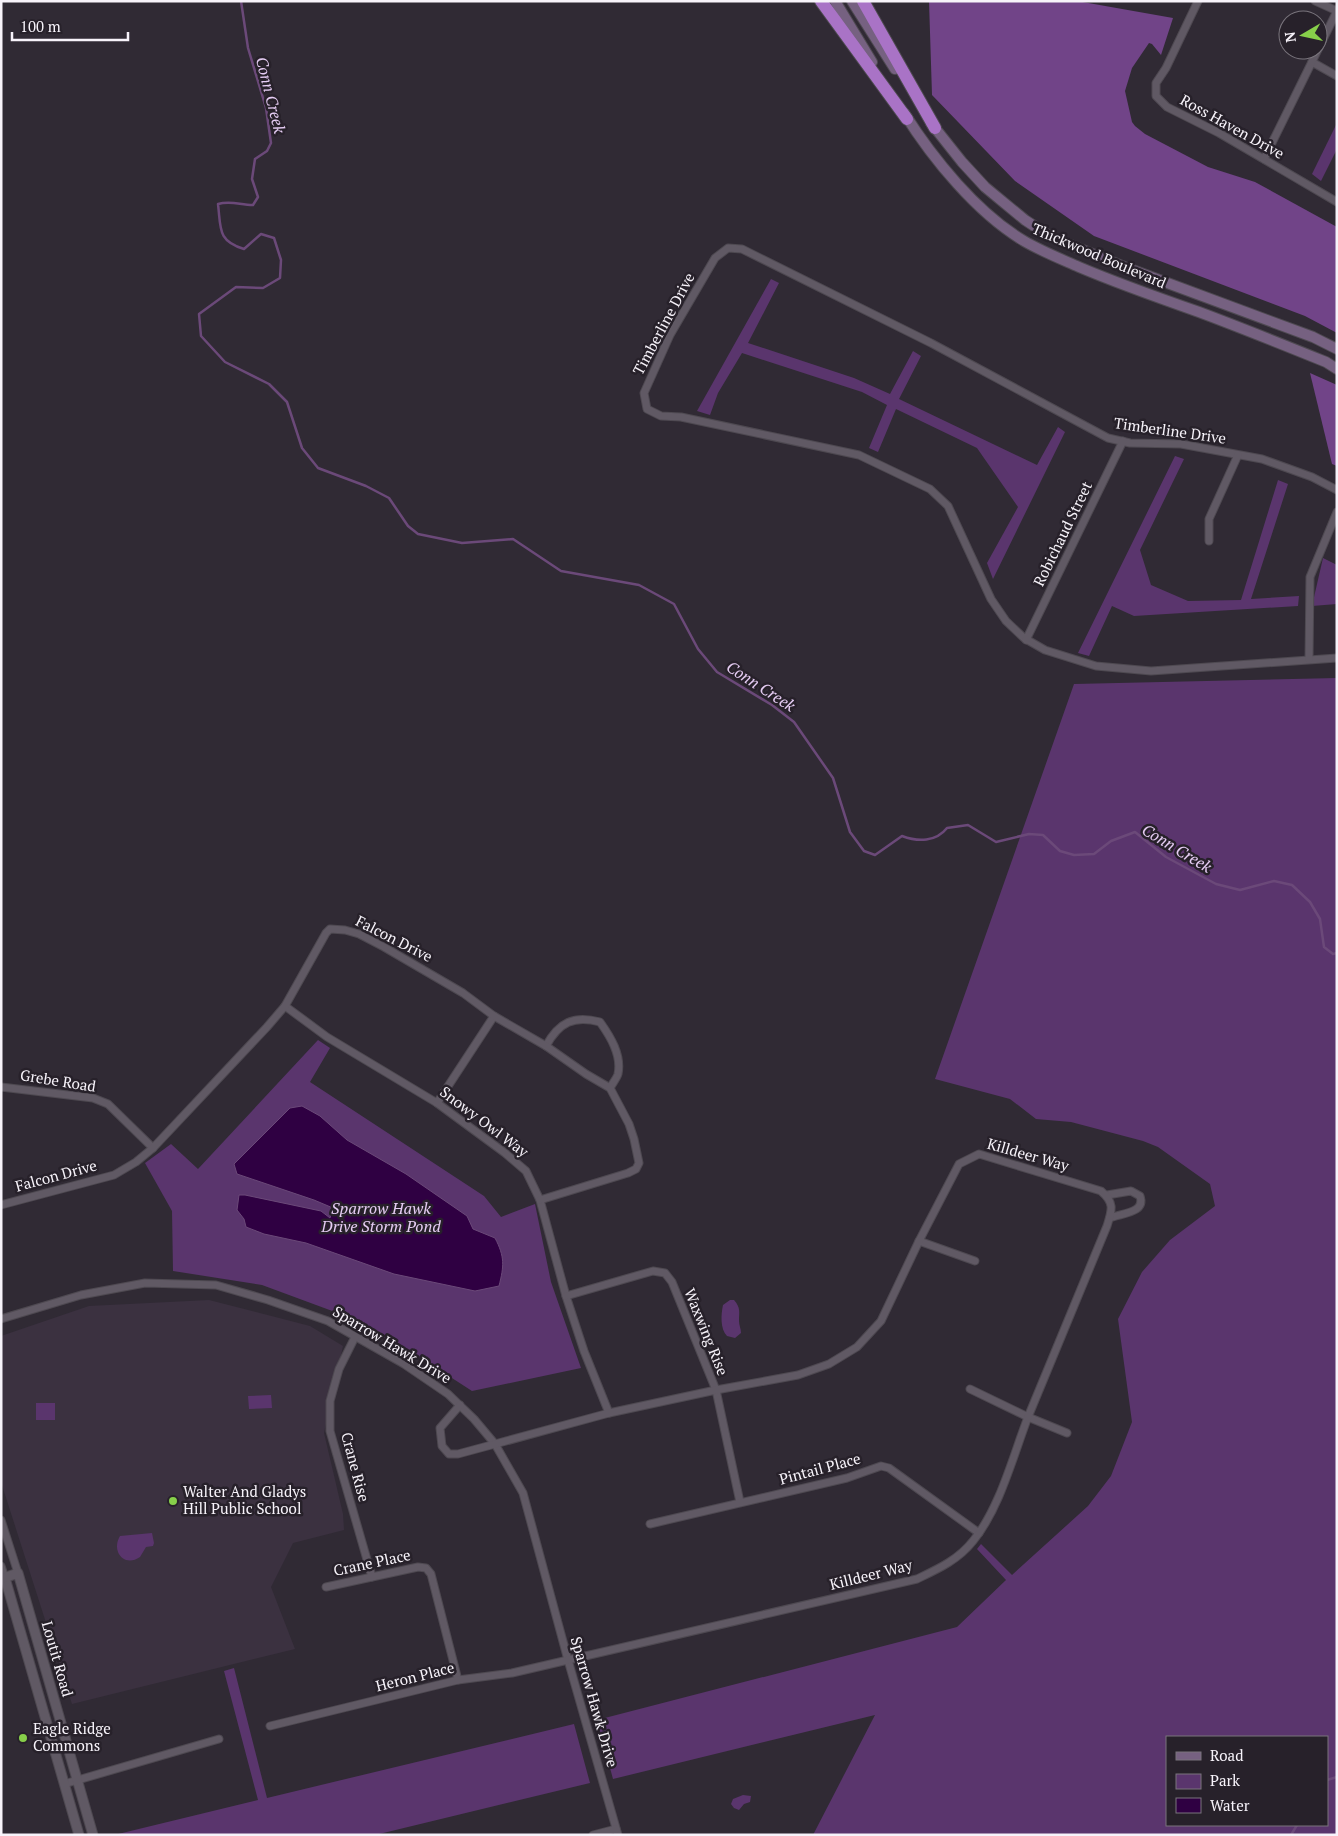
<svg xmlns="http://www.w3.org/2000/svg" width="1338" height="1836" font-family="'PT Serif',serif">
<rect width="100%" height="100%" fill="#302a34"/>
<polygon fill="#3b3140" points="209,1300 310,1326 343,1346 324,1433 343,1514 344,1530 293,1543 271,1587 295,1649 72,1704 1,1482 1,1336 89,1306"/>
<g fill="#5a356d" fill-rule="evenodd">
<polygon points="1337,123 1337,149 1321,181 1312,174"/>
<polygon points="771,279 779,283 748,343 854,378 890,394 913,351 921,356 899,399 1037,465 1058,427 1065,432 993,579 987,563 1018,507 977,448 896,409 878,452 869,448 887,405 862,392 742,353 718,393 710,415 697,411"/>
<polygon points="1175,456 1184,459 1140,550 1151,585 1188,601 1241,600 1278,480 1288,484 1251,599 1299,596 1298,606 1134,616 1112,606 1089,656 1078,653"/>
<polygon points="1323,558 1337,565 1337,604 1312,606"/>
<path d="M1337 678V1835H813L875 1715 613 1779 597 1720 957 1627 1006 1580 977 1549 981 1544 1012 1575 1088 1506 1111 1476 1132 1422 1118 1319 1142 1272 1170 1240 1215 1206 1210 1184 1158 1147 1143 1141 1071 1122 1036 1119 1010 1099 935 1079 1074 684ZM1167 1737H1327V1825H1167Z"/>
<polygon points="318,1040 330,1048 310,1082 484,1196 501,1217 535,1204 551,1282 581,1368 472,1391 421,1358 335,1312 262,1285 173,1271 172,1211 145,1163 171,1144 198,1169"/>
<path d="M730 1300H734C741 1308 739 1312 739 1321 739 1325 741 1329 741 1333L735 1338 727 1336C720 1329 721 1314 723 1305Z"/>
<polygon points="271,1395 272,1408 249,1409 248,1396"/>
<rect x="36" y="1403" width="19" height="17"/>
<path d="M152 1533 154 1543 153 1546 146 1547 140 1557C124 1568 111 1551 120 1536Z"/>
<polygon points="234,1668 267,1798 574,1724 590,1783 375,1835 114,1835 258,1800 224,1671"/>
<polygon points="743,1795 751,1796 750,1802 744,1804 739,1810 734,1808 731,1804 733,1799"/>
</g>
<g fill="#714488">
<polygon points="929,1 1077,1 1173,18 1161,55 1152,44 1149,43 1132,68 1125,91 1132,122 1135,126 1145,134 1208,167 1255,182 1337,227 1337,333 1305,316 1094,236 1015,181 932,95"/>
<polygon points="1310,373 1337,385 1337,466 1332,464"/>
</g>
<path fill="#2f0042" stroke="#6b4979" d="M302 1106 320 1116 347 1140 406 1174 467 1216 473 1229 495 1238C505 1257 504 1266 499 1286L475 1291 394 1274 306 1243 264 1234 246 1227 244 1219 237 1210 239 1195H245L321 1211 330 1218 333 1208 314 1200 237 1174 234 1164 290 1108Z"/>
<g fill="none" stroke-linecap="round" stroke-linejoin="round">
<g stroke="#6b4979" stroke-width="2.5">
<path d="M241 1 248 48 266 108 271 143 267 151 255 159 252 179 258 197 253 205C240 205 231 200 218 204 221 228 217 241 244 249L261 234 274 238 281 260 280 278 263 288 236 287 199 314 201 336 225 362 269 384 287 402 302 448 318 468 366 486 389 498 408 526 418 534 462 543 513 539 561 571 639 585 674 604 698 649 717 672 772 705 794 722 833 778 850 832 864 851 875 855 902 836C918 842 936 842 947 828L968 825 996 842 1029 834 1043 835 1060 851 1074 855 1094 854 1111 841 1135 832 1166 857 1216 884 1240 890 1274 881 1292 885 1310 902 1320 919 1324 947 1333 954 1337 953"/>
<polyline points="1327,1780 1337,1777"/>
<polyline points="1291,1835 1297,1825"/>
</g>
<defs>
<g id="minor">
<polyline points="1198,1 1166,68 1156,83 1156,96 1167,107 1219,133 1337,202"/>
<polyline points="1315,1 1337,11"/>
<polyline points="1312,62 1337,76"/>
<polyline points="1264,159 1337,11"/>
<polyline points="1337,490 1312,477 1262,459 1181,444 1130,443 1108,438 931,343 742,249 728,248 715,258 670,335 644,393 647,409 661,416 681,417 859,455 930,489 948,506 991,599 1006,621 1024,638 1045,650 1096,666 1151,671 1337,658"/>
<polyline points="1209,541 1209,519 1238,455"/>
<polyline points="1026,640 1123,441"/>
<polyline points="1309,659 1310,577 1337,512"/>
<polyline points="285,1006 327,1037 437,1103 505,1153 526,1171 540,1200 566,1296 584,1351 609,1413"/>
<path d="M546 1046C559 1022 574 1015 600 1022 610 1036 622 1055 618 1074 617 1078 612 1084 610 1088"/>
<polyline points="1,1087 93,1098 108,1104 153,1148"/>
<polyline points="437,1103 494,1016"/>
<path d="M1107 1195 1131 1191 1140 1196C1146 1213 1122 1213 1110 1218"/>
<polyline points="1,1205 114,1175 136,1162 153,1148 267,1027 285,1006 326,933 330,929 345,930 359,934 384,947 463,993 494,1016 546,1046 586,1074 610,1088 629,1124 634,1139 639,1163 636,1169 628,1173 540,1200"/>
<polyline points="919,1241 975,1261"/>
<polyline points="566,1296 653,1271 665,1273 672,1282 716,1390 740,1502"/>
<polyline points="1,1319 81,1295 145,1283 216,1285 268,1300 328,1321 404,1364 448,1394 474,1419 495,1444 523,1493 568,1660 618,1835"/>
<polyline points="355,1337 339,1369 330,1401 330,1431 372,1577"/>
<polyline points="970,1389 1028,1417 1067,1433"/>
<polyline points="1,1520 18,1573"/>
<polyline points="650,1524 847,1478 881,1466 889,1468 979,1533"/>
<polyline points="1,1566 5,1578"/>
<polyline points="326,1587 418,1567 426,1568 431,1574 458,1680"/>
<path d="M270 1726 458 1680 512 1673 917 1579C938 1569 958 1560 973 1541 1000 1508 1013 1456 1028 1417 1054 1353 1081 1290 1107 1226 1112 1210 1115 1203 1101 1191L979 1154 959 1164 919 1241 881 1321 857 1347 829 1364 798 1375 716 1390 609 1413 495 1444 458 1454H449L442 1446 440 1428 460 1405"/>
<polyline points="64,1784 219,1739"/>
<polyline points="593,1835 616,1829"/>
</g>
<g id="tertiary">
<polyline points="5,1578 79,1835"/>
<polyline points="1,1579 18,1573 93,1835"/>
</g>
<g id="secondary">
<polyline points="835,1 872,62"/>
<polyline points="852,1 895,69"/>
<path d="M904 113C933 159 977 213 1024 241 1041 251 1061 259 1079 267 1119 284 1159 298 1199 312 1242 328 1284 345 1326 362L1337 369"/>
<polyline points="931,123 962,162 985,187 1025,220 1051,237 1127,268 1313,337 1337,349"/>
</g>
<g id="motorway">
<polyline points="821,1 907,119"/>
<polyline points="863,1 935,128"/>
</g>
</defs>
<use href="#minor" stroke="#4e4951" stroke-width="9"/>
<use href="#tertiary" stroke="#4e4951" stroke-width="11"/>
<use href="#secondary" stroke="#4e4951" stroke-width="12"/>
<use href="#motorway" stroke="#4e4951" stroke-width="14"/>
<use href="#minor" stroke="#605964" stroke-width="7"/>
<use href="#tertiary" stroke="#605964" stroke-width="9"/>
<use href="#secondary" stroke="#766181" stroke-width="10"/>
<use href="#motorway" stroke="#a973c6" stroke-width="12"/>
</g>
<g fill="#87cf4a" stroke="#27212a" stroke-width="2">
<circle cx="173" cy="1501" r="5"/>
<circle cx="23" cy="1738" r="5"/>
</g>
<g text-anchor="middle" stroke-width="5" stroke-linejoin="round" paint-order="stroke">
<g font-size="15" fill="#f7f3fa" stroke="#27212a">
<text transform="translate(1232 127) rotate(29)" y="5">Ross Haven Drive</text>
<text transform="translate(1099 256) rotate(23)" y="5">Thickwood Boulevard</text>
<text transform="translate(664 324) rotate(-62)" y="5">Timberline Drive</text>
<text transform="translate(1170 431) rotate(8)" y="5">Timberline Drive</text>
<text transform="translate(1063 534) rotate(-64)" y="5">Robichaud Street</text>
<text transform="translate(394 939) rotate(27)" y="5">Falcon Drive</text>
<text transform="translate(58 1081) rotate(9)" y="5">Grebe Road</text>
<text transform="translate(484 1122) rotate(37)" y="5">Snowy Owl Way</text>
<text transform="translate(1028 1155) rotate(16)" y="5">Killdeer Way</text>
<text transform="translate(56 1176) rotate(-15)" y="5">Falcon Drive</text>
<text transform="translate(706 1332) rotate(68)" y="5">Waxwing Rise</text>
<text transform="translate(392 1345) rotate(31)" y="5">Sparrow Hawk Drive</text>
<text transform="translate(355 1467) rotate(75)" y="5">Crane Rise</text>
<text transform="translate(820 1469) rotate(-15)" y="5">Pintail Place</text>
<text transform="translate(372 1563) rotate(-12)" y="5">Crane Place</text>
<text transform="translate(871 1575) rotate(-14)" y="5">Killdeer Way</text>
<text transform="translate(57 1659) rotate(74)" y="5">Loutit Road</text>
<text transform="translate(415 1677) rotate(-14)" y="5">Heron Place</text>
<text transform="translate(594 1702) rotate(74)" y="5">Sparrow Hawk Drive</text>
</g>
<g font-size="15" fill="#f7f3fa" stroke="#27212a" text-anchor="start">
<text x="183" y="1497">Walter And Gladys<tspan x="183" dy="17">Hill Public School</tspan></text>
<text x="33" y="1734">Eagle Ridge<tspan x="33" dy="17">Commons</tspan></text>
</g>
<g font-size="16" font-style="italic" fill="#e5ccf3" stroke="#27212a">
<text transform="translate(271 95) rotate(76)" y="6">Conn Creek</text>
<text transform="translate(761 686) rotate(33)" y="6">Conn Creek</text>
<text transform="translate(1177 848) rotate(31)" y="6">Conn Creek</text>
<text x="381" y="1214">Sparrow Hawk<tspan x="381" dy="18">Drive Storm Pond</tspan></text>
</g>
</g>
<rect width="1338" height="1836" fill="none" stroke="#f7f3fa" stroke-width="5"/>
<rect x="1166" y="1736" width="162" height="90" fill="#27212a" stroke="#7a757d"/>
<rect x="1176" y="1752" width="25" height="8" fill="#766181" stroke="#7a757d"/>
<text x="1210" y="1761" font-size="15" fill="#f7f3fa">Road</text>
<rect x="1176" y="1774" width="25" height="15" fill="#5a356d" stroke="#7a757d"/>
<text x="1210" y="1786" font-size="15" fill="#f7f3fa">Park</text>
<rect x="1176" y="1798" width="25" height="15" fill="#2f0042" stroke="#7a757d"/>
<text x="1210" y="1811" font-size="15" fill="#f7f3fa">Water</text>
<g transform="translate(1303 35) rotate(261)"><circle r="24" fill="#27212a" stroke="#7a757d"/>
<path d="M0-4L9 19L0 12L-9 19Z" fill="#87cf4a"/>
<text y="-8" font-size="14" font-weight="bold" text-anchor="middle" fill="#f7f3fa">N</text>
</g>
<path d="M12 32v8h116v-8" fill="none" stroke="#f7f3fa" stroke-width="2.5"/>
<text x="20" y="32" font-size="15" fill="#f7f3fa" stroke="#27212a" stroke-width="4" paint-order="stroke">100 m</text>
</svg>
